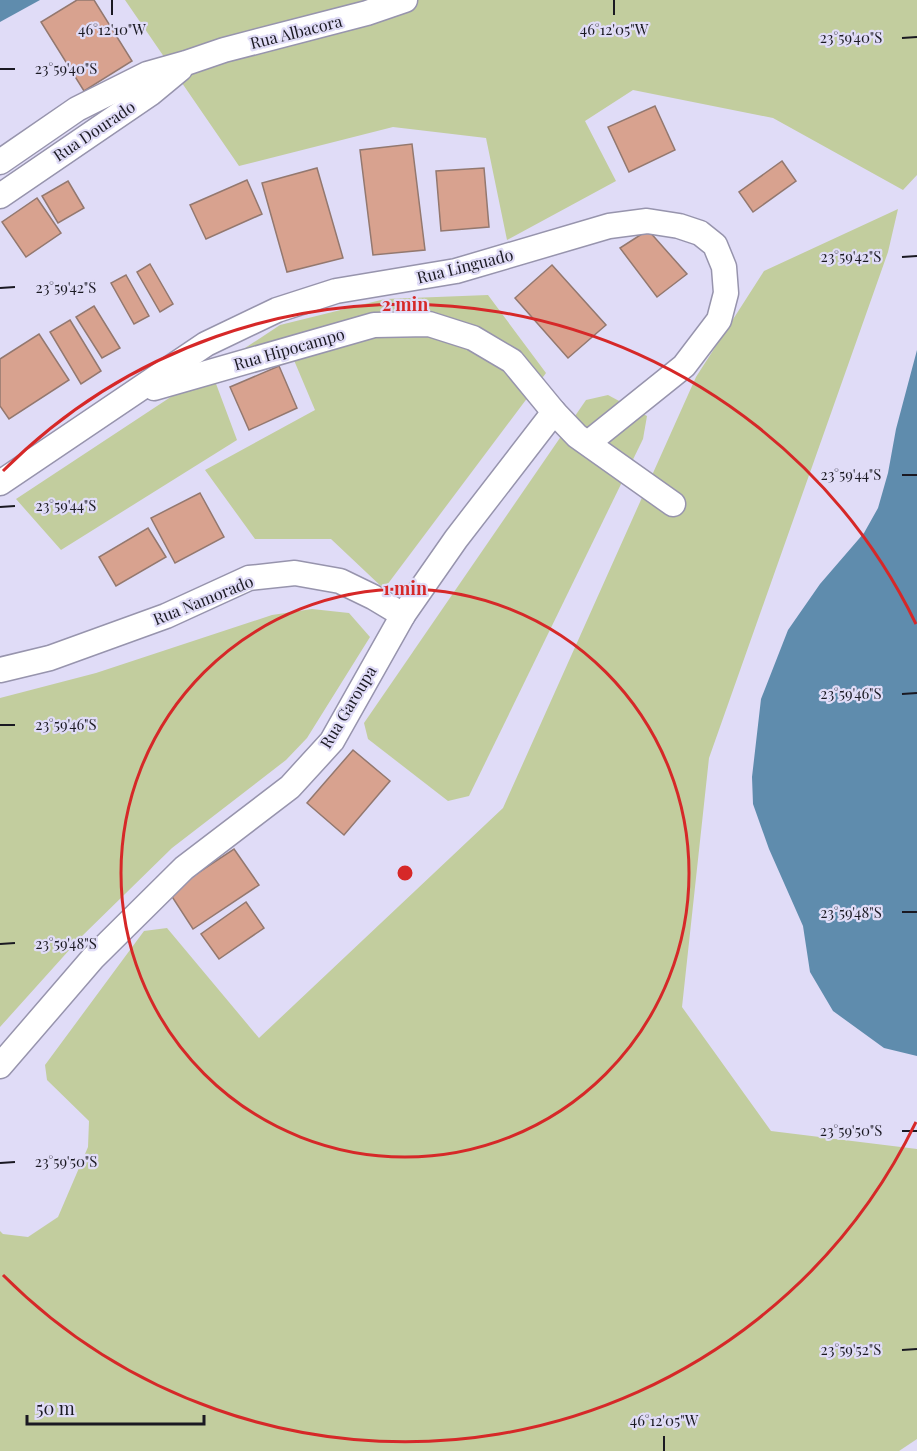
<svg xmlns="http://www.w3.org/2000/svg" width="917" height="1451" font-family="'Playfair Display',serif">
<rect width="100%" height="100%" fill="#e0dcf7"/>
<g fill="#c2cd9e">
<polygon points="125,0 917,0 917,175 903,190 773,118 633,90 585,121 616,181 507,240 486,138 393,127 239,166"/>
<polygon points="898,209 888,252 709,758 682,1007 771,1131 917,1149 917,1439 899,1451 0,1451 0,1231 3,1234 28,1237 58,1217 88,1147 89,1121 47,1080 45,1065 144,931 167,928 259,1038 503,808 696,377 764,271"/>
<polygon points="488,295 546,373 384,589 331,539 255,539 205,470 315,410 288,346 215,381 237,440 61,550 16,499 280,325 385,299"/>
<polygon points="608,395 647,416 643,439 469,796 448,801 368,739 364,723 586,400"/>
<polygon points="312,609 349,613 370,637 307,738 286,760 172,848 80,938 0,1027 0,698 96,673 272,615"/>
</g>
<g fill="#5f8cad">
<polygon points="0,0 40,0 0,22"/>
<polygon points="917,350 917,1056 884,1048 833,1011 810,972 803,926 769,849 753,804 752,777 761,699 788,630 820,584 864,533 878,508 888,473 896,429"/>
</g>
<g fill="#d8a28f" stroke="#93786f" stroke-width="1.5">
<polygon points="77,0 94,0 132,61 84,91 41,22"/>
<polygon points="655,106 675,150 629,172 608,127"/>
<polygon points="412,144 425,250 373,255 360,150"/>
<polygon points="782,161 796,181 753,212 739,192"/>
<polygon points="317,168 343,258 287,272 262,183"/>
<polygon points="484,168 489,227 441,231 436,171"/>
<polygon points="247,180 262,214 206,239 190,205"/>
<polygon points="68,181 84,208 58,223 42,196"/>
<polygon points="37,198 61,233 26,257 2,222"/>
<polygon points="648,230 687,274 657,297 620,248"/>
<polygon points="150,264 173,304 160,312 137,272"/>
<polygon points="552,265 606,325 568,358 515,298"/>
<polygon points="126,275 149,316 134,324 111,283"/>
<polygon points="94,306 120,348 102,358 76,317"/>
<polygon points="70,320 101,371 81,384 50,332"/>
<polygon points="39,334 69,380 9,419 0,406 0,359"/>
<polygon points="279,366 297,408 249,430 230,387"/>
<polygon points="200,493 224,537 175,563 151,518"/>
<polygon points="148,528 166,557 116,586 99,557"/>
<polygon points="353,750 390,781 344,835 307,803"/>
<polygon points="234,849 259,885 193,929 169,892"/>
<polygon points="246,902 264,928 219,959 201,934"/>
</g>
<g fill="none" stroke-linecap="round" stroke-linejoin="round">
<defs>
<g id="minor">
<polyline points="0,162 77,109 147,74 186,63 224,50 367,13 405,0"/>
<polyline points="0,196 151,93 180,69"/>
<polyline points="154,388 374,325 429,324 473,338 512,361 554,412 577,436 673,504"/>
<polyline points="0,483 206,344 277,310 336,291 456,271 609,226 647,221 679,226 700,233 715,245 724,267 726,293 719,320 684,366 588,443"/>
<polyline points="0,670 50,658 166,616 249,578 295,573 340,581 373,597 403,615"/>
<polyline points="0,1066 93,958 184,868 290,787 332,741 403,615 456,539 554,412"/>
</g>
</defs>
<use href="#minor" stroke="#9794ad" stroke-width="27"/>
<use href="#minor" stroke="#fff" stroke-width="24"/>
</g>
<path fill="none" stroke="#1a1922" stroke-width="2" d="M112 0V15M614 0V15M902 38 917 37M0 69H15M902 257 917 256M0 288 15 287M902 475H917M0 507 15 506M902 694 917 693M0 725H15M902 912H917M0 944 15 943M902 1131H917M0 1163 15 1162M902 1350 917 1349M664 1436V1451"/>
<g fill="none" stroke="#d62828" stroke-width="3">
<circle cx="405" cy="873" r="284"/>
<path d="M916 1122A568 568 0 0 1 3 1275M3 471A568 568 0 0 1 916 624"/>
</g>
<g text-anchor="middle" stroke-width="4.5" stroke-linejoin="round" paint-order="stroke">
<g font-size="16" fill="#1a1922" stroke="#e0dcf7">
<text transform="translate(296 32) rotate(-14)" y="6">Rua Albacora</text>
<text transform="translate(94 131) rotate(-34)" y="6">Rua Dourado</text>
<text transform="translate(465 266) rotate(-14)" y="6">Rua Linguado</text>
<text transform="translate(289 349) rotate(-16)" y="6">Rua Hipocampo</text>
<text transform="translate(203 600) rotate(-22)" y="6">Rua Namorado</text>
<text transform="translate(348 707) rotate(-59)" y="6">Rua Garoupa</text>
</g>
</g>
<g font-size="15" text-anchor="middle" fill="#1a1922" stroke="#e0dcf7" stroke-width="4.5" stroke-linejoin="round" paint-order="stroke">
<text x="112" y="35">46°12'10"W</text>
<text x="614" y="35">46°12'05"W</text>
<text x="851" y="43">23°59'40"S</text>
<text x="66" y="74">23°59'40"S</text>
<text x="851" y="262">23°59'42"S</text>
<text x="66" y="293">23°59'42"S</text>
<text x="851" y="480">23°59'44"S</text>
<text x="66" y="511">23°59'44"S</text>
<text x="851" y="699">23°59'46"S</text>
<text x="66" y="730">23°59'46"S</text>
<text x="851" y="918">23°59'48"S</text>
<text x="66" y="949">23°59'48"S</text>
<text x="851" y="1136">23°59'50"S</text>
<text x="66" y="1167">23°59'50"S</text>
<text x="851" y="1355">23°59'52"S</text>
<text x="664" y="1426">46°12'05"W</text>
</g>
<circle cx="405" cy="873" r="9" fill="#d62828" stroke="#e0dcf7" stroke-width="3"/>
<g font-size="18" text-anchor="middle" font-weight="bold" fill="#d62828" stroke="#e0dcf7" stroke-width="4.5" stroke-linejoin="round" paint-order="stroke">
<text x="405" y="311">2 min</text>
<text x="405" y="595">1 min</text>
</g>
<path d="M27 1415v9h177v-9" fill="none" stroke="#1a1922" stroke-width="3"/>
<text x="36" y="1415" font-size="18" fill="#1a1922" stroke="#e0dcf7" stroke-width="4.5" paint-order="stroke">50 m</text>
</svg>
